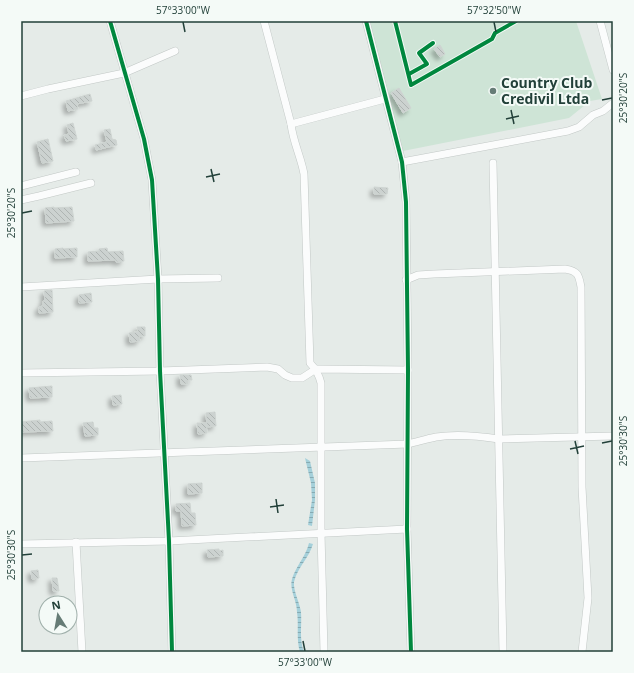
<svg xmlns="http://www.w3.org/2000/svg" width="634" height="673" font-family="'Open Sans',sans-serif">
<defs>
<pattern id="water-rules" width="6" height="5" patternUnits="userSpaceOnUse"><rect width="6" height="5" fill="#a5d0da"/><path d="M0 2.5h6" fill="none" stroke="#86aab2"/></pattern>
<pattern id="building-back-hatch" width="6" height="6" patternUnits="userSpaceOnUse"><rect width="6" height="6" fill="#ccd2d0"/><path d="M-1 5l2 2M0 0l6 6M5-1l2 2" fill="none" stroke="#afb5b3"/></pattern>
<filter id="shadow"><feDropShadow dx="-3.5" dy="3.5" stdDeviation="2" flood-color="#0004"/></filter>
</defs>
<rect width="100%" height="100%" fill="#e5ebe8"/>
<polygon fill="#cee4d6" points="370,21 576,21 602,99 590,101 569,118 403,151 384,83"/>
<g fill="url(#water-rules)">
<polygon points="305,458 310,461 315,483 315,500 312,526 308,525 312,500 311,483"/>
<path d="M309 543 313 544C309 558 297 568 294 582 293 590 300 604 301 612 302 626 299 639 304 652H300C296 639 299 625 297 612 297 601 289 589 292 579 296 566 306 556 309 543Z"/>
</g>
<g fill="url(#building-back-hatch)" stroke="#ced4d1" filter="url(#shadow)">
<polygon points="440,45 445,54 440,57 434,49"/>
<polygon points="399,88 411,108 403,113 391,93"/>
<polygon points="90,94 92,101 77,104 78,109 68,111 66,101"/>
<polygon points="73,123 77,139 66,141 64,135 69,134 67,125"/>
<polygon points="110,129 112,139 116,140 117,145 96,150 95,145 107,142 104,130"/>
<polygon points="48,139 53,161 42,163 37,142"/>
<polygon points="374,187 388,188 387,194 374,194"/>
<polygon points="54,207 54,208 72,207 74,221 46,223 45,208"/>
<polygon points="63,248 63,249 77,248 77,257 55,258 55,249"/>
<polygon points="107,248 108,252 123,251 124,261 116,262 116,260 88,261 88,252 99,251 99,249"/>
<polygon points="52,290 53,312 39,313 39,307 43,306 43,301 45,301 44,291"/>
<polygon points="91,293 92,302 79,303 79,295"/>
<polygon points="137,327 145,327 145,336 139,336 140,341 130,342 129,333 138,332"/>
<polygon points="180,375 191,375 192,380 188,380 188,384 181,384"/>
<polygon points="52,386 52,397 30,398 29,388"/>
<polygon points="121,395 122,404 113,405 112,396"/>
<polygon points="215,412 216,426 207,427 206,413"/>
<polygon points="40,420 40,422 52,421 53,431 21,432 21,422"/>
<polygon points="93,422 94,428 98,428 98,435 85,436 83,423"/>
<polygon points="197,423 206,423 207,433 198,434"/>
<polygon points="202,483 202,493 188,494 188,484"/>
<polygon points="190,503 191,513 195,513 196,525 182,526 181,511 176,511 176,504"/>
<polygon points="219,549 219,551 223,550 223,556 208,557 207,550"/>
<polygon points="38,570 39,578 32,579 31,571"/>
<polygon points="52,578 57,578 59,591 53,591"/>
</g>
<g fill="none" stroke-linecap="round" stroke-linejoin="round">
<defs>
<g id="street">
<polyline points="110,21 144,139 152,180 158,279 160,371 169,541 172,652"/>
<polyline points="264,21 291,124"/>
<polyline points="366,21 402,162 406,202 408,370 407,529 411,652"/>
<polyline points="600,21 613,70"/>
<polyline points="21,96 48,89 124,73 175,51"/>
<polyline points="402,162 568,131 579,127 593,115 603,111 613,103"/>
<polyline points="493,163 503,652"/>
<polyline points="21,186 76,172"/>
<polyline points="21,200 39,196 91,183"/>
<path d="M406 280 418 275 434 274 565 269C578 271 579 275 581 287L582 487 588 598 582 652"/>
<polyline points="21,287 158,279 218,278"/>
<polyline points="21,373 160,371 267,367 278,369 285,375 292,378 302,378 316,369 408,370"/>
<path d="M21 458 408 444C417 442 426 439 436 437 456 434 479 436 499 439L613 436"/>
<polyline points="76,542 82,652"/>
<polyline points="21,544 169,541 407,529"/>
<path d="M324 652 321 533V383C319 375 316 369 310 363L304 174C301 157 293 142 291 124L385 99"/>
</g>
</defs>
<use href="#street" stroke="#c2c8c6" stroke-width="8"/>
<use href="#street" stroke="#fbfcfc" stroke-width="7"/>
<defs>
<g id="cycleway">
<polyline points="110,21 144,139 152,180 158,279 160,371 169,541 172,652"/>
<polyline points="366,21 402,162 406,202 408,370 407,529 411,652"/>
<polyline points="395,21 411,85 492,39 495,33 516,21"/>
<polyline points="409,74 427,64 419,53 433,43"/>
</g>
</defs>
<use href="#cycleway" stroke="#f4faf7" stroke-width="6"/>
<use href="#cycleway" stroke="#00873e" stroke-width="4"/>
</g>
<path fill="none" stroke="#224039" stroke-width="1.5" d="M183 22 185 32M494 22 496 32M602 100 612 98M511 110 514 124M506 119 519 116M211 169 214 182M206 177 220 174M22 213 32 211M575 441 578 454M602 443 612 441M570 449 584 446M276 499 278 513M270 507 284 505M22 555 32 554M303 641 305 651"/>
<circle fill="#667c76" stroke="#f4faf7" stroke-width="1.5" cx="493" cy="91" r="4"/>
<g text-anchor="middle" stroke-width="4" stroke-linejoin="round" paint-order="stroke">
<g font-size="14" font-weight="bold" fill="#224039" stroke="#f4faf7" text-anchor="start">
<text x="501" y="88">Country Club<tspan x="501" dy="16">Credivil Ltda</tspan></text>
</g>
</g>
<rect width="634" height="673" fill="none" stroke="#f4faf7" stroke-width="44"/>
<g transform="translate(58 615) rotate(349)"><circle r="19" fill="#f4faf7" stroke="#a0b0ab"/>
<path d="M0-3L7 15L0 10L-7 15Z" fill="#667c76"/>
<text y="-6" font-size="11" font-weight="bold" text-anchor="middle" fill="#224039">N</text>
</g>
<rect x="22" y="22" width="590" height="629" fill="none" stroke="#224039" stroke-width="1.5"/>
<g font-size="10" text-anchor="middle" fill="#224039">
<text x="183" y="14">57°33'00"W</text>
<text x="494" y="14">57°32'50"W</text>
<text transform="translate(623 98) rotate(-90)" y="4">25°30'20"S</text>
<text transform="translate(11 213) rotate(-90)" y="4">25°30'20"S</text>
<text transform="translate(623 441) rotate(-90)" y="4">25°30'30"S</text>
<text transform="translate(11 555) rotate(-90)" y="4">25°30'30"S</text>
<text x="305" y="666">57°33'00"W</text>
</g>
</svg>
